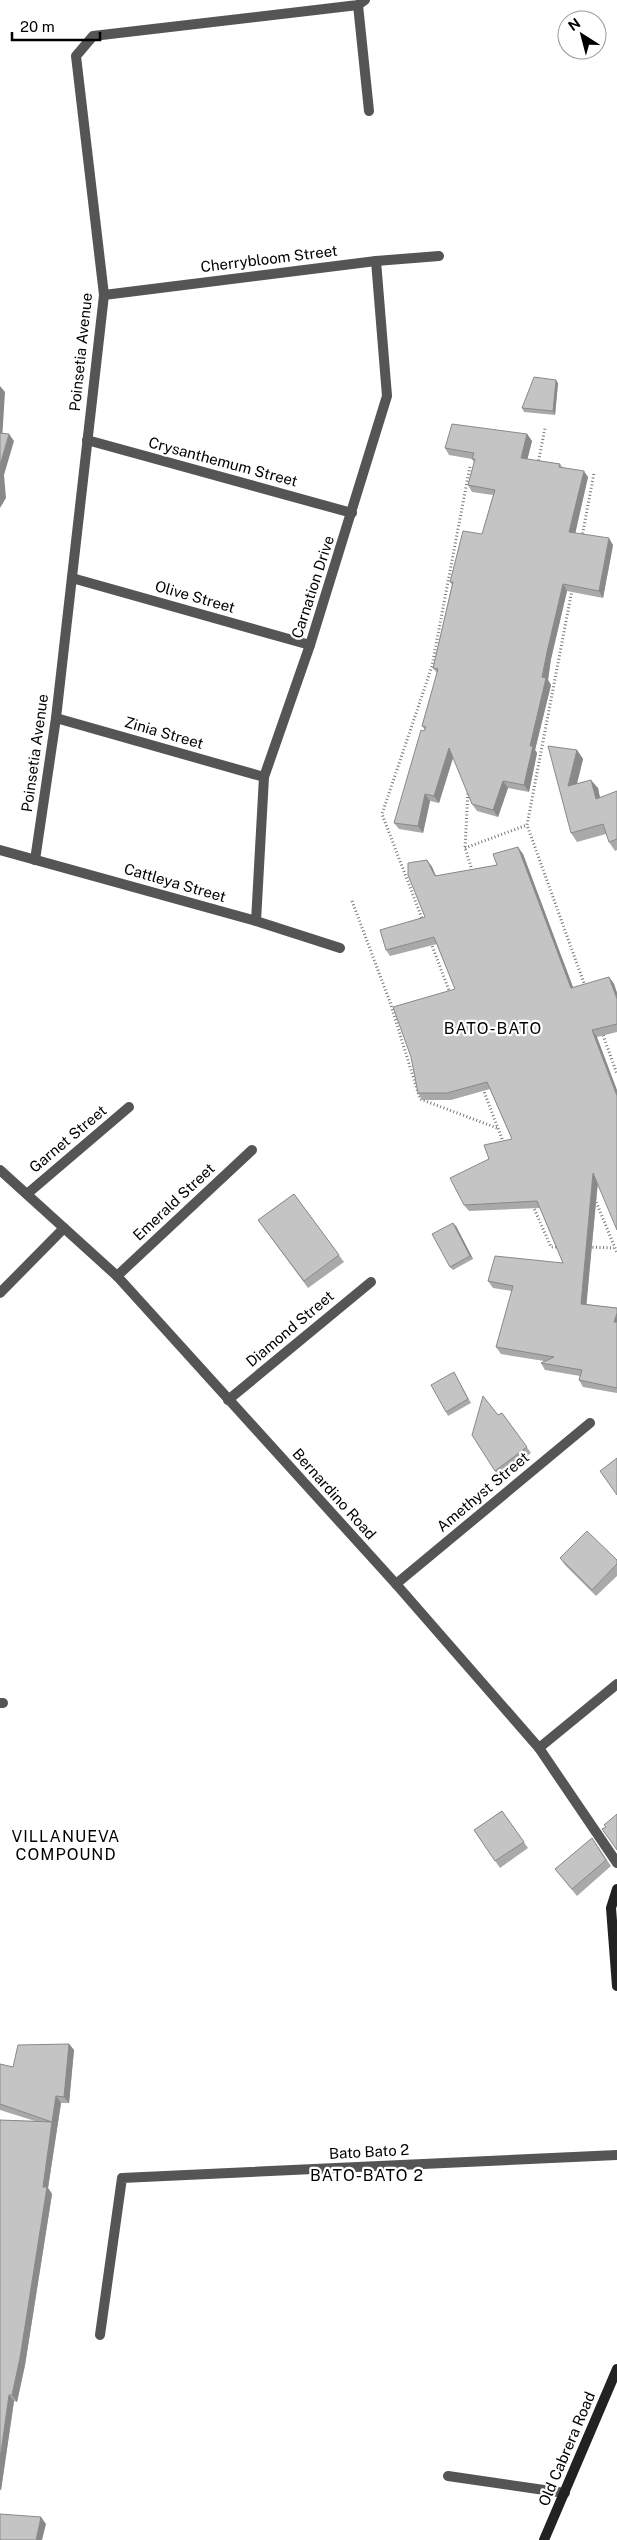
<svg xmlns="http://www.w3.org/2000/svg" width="617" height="2540" font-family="'Public Sans',sans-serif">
<rect width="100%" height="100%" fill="#fff"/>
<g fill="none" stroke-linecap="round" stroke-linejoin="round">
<g stroke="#777" stroke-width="3" stroke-dasharray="1 2.5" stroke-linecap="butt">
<polyline points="538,464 545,428"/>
<polyline points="582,537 594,473"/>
<polyline points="572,590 527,825 585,986"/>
<polyline points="468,790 465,848 473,873"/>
<polyline points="465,848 527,825"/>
<polyline points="352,901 390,1002 420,1099 497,1128"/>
<polyline points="423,921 382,814 432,666 470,466"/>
<polyline points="431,943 450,993"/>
<polyline points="602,1032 617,1074"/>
<polyline points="483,1089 504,1144"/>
<polyline points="595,1199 617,1253"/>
<polyline points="533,1206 551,1247 558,1247"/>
<polyline points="589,1247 614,1248"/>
</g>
<g stroke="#555" stroke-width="10">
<polyline points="358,5 369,111"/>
<polyline points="104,295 376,261 439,256"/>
<polyline points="87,440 352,513"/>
<polyline points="72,578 310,645"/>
<polyline points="56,718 264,777"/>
<polyline points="0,850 256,921 340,948"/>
<polyline points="35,860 56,718 104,295 76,56 93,36 358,5 365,0"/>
<polyline points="256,921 264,777 310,645 387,396 376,261"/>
<polyline points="0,1170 117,1276 396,1584 539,1748 617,1863"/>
<polyline points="27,1194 129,1107"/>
<polyline points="117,1276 252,1150"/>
<polyline points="0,1293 64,1228"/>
<polyline points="228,1400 371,1282"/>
<polyline points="396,1584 590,1423"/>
<polyline points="0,1703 3,1703"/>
<polyline points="539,1748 617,1684"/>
<polyline points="100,2335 122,2178 617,2155"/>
<polyline points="448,2476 565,2493"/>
</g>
<g stroke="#222" stroke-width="10">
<polyline points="617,1889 611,1908 617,1986"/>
<polyline points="544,2540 617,2369"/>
</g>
</g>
<g fill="#a9a9a9">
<polygon points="558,383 555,415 524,412 522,408"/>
<polygon points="527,434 532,441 527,459 560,464 563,468 588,477 575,533 613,545 603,598 567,591 551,659 548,680 551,685 535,750 537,753 529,792 508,788 498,817 477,811 472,804 453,757 439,803 430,801 423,833 399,829 394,823 425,730 422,726 437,673 433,668 452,585 450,582 482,534 493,495 472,492 468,485 474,462 472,459 449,455 445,448"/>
<polygon points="577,750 583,759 577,784 598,788 600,798 617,791 617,850 615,851 609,842 606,834 577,842 571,833"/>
<polygon points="523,854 573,988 609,977 614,984 617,993 617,1032 597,1037 598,1183 586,1304 617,1308 617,1393 583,1387 579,1380 580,1376 545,1370 541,1363 544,1361 501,1354 496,1347 512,1291 493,1288 488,1281 563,1263 540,1208 469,1211 464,1205 489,1159 512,1139 490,1089 451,1100 422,1100 418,1093 455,989 437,944 390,956 386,950 425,917 427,860 432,867 436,876 497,865"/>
<polygon points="294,1194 344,1262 308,1288 258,1220"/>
<polygon points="456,1226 473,1259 453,1270 450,1267"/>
<polygon points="454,1372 471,1403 448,1416 446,1412"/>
<polygon points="502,1413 531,1453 499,1477 495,1471 498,1415"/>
<polygon points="560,1558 617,1560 617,1576 596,1596 565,1565"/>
<polygon points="502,1811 528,1848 500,1868 474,1830"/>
<polygon points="592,1838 611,1866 577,1896 555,1869"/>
<polygon points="69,2044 74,2050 69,2103 61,2103 48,2188 52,2194 25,2365 17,2402 14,2401 1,2490 0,2490 0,2120 35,2121 0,2110 0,2064 13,2067"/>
</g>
<g fill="#898989">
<polygon points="556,380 558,383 555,415 553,411"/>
<polygon points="0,386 5,392 2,440 0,436"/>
<polygon points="9,434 14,441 4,475 6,498 0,508 0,465"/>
<polygon points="527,434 532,441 526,465 521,458"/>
<polygon points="584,471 588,477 574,539 569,532"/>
<polygon points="609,538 613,545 603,598 599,591"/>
<polygon points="563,584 567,591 551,659 548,680 551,685 535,750 537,753 529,792 524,785 530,746 547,652"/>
<polygon points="449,748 454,755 439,803 434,796"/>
<polygon points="577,750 583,759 574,795 568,786"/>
<polygon points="591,780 598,788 602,808 596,799"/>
<polygon points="503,781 508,788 498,817 493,810"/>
<polygon points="425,794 430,801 423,833 418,826"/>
<polygon points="518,847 523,854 576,995 571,988"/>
<polygon points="427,860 432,867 439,883 435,876"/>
<polygon points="609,977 614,984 617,993 617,999"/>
<polygon points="592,1030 597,1037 617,1090 617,1096"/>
<polygon points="593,1173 598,1179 586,1310 581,1304"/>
<polygon points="453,1223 456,1226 473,1259 470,1256"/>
<polygon points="617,1313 617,1326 614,1322"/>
<polygon points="69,2044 74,2050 69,2103 64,2097"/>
<polygon points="56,2096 61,2103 57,2129 52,2122"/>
<polygon points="52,2122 57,2129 48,2188 52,2194 25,2365 17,2402 12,2395"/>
<polygon points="9,2395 14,2401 1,2490 0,2489 0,2459"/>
<polygon points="41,2517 46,2524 42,2540 36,2540"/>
</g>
<g fill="#c4c4c4" stroke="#898989">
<polygon points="534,377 556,380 553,411 522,408"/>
<polygon points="452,424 527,434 521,458 560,464 559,467 584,471 569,532 609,538 599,591 563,584 547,652 542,677 546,678 530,746 533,746 524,785 503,781 493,810 472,804 449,748 434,796 425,794 418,826 394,823 421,730 424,731 426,727 422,726 438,669 433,668 453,582 450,582 463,531 482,534 495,490 468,485 475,459 472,459 474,453 445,448"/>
<polygon points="0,433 9,434 0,465"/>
<polygon points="548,746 577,750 568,786 591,780 596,799 617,791 617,839 609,842 603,824 571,833"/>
<polygon points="518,847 571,988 609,977 617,999 617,1024 592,1030 617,1096 617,1230 593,1173 581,1304 617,1308 617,1313 614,1322 617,1322 617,1388 579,1380 582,1370 541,1363 554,1357 496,1347 513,1286 488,1281 495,1256 563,1263 537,1201 464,1205 450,1178 489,1159 484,1145 512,1139 487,1082 447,1093 418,1093 411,1057 393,1007 455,989 434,937 386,950 380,930 425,917 408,875 408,863 427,860 435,876 497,865 493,854"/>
<polygon points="294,1194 339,1255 304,1281 258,1220"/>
<polygon points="453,1223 470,1256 450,1267 432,1234"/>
<polygon points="454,1372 468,1399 446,1412 431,1385"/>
<polygon points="483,1396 498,1415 502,1413 527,1447 495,1471 472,1435"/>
<polygon points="617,1458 617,1495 600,1471"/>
<polygon points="587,1531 617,1560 617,1564 592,1590 560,1558"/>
<polygon points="502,1811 524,1842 495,1861 474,1830"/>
<polygon points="617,1814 617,1850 602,1829 606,1827 604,1825"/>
<polygon points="592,1838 606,1860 572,1889 555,1869"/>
<polygon points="69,2044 64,2097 56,2096 52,2122 0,2104 0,2064 13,2067 18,2045"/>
<polygon points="0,2120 52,2122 43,2187 47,2187 20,2358 12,2395 9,2395 0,2459"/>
<polygon points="0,2514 41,2517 36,2540 0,2540"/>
</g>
<g text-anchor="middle" stroke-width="4.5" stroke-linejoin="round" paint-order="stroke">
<g font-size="15" fill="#000" stroke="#fff">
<text transform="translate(269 259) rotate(-7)" y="5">Cherrybloom Street</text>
<text transform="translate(81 352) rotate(-84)" y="5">Poinsetia Avenue</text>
<text transform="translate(223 462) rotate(15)" y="5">Crysanthemum Street</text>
<text transform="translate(313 587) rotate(-72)" y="5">Carnation Drive</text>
<text transform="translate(195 597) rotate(16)" y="5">Olive Street</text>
<text transform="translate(164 733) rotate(16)" y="5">Zinia Street</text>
<text transform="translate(35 753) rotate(-82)" y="5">Poinsetia Avenue</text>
<text transform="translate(175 883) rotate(16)" y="5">Cattleya Street</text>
<text transform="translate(68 1139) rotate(-40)" y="5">Garnet Street</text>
<text transform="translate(174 1202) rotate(-43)" y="5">Emerald Street</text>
<text transform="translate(290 1329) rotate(-40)" y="5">Diamond Street</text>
<text transform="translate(483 1492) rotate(-40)" y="5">Amethyst Street</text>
<text transform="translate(334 1494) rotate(48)" y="5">Bernardino Road</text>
<text transform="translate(369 2152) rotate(-3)" y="5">Bato Bato 2</text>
<text transform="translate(567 2449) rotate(-67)" y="5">Old Cabrera Road</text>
</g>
<g font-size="16" letter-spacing="1" fill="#000" stroke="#fff">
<text x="493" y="1034">BATO-BATO</text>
<text x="66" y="1842">VILLANUEVA<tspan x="66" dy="18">COMPOUND</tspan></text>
<text x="367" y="2181">BATO-BATO 2</text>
</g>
</g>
<g transform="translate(582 35) rotate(324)"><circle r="24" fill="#ffffff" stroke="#999999"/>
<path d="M0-4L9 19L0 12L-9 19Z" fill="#000000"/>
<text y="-8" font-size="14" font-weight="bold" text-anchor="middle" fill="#000000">N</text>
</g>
<path d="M12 32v8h88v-8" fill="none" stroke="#000000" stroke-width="2.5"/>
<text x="20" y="32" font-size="15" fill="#000000" stroke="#ffffff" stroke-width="4" paint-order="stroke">20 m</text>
</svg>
